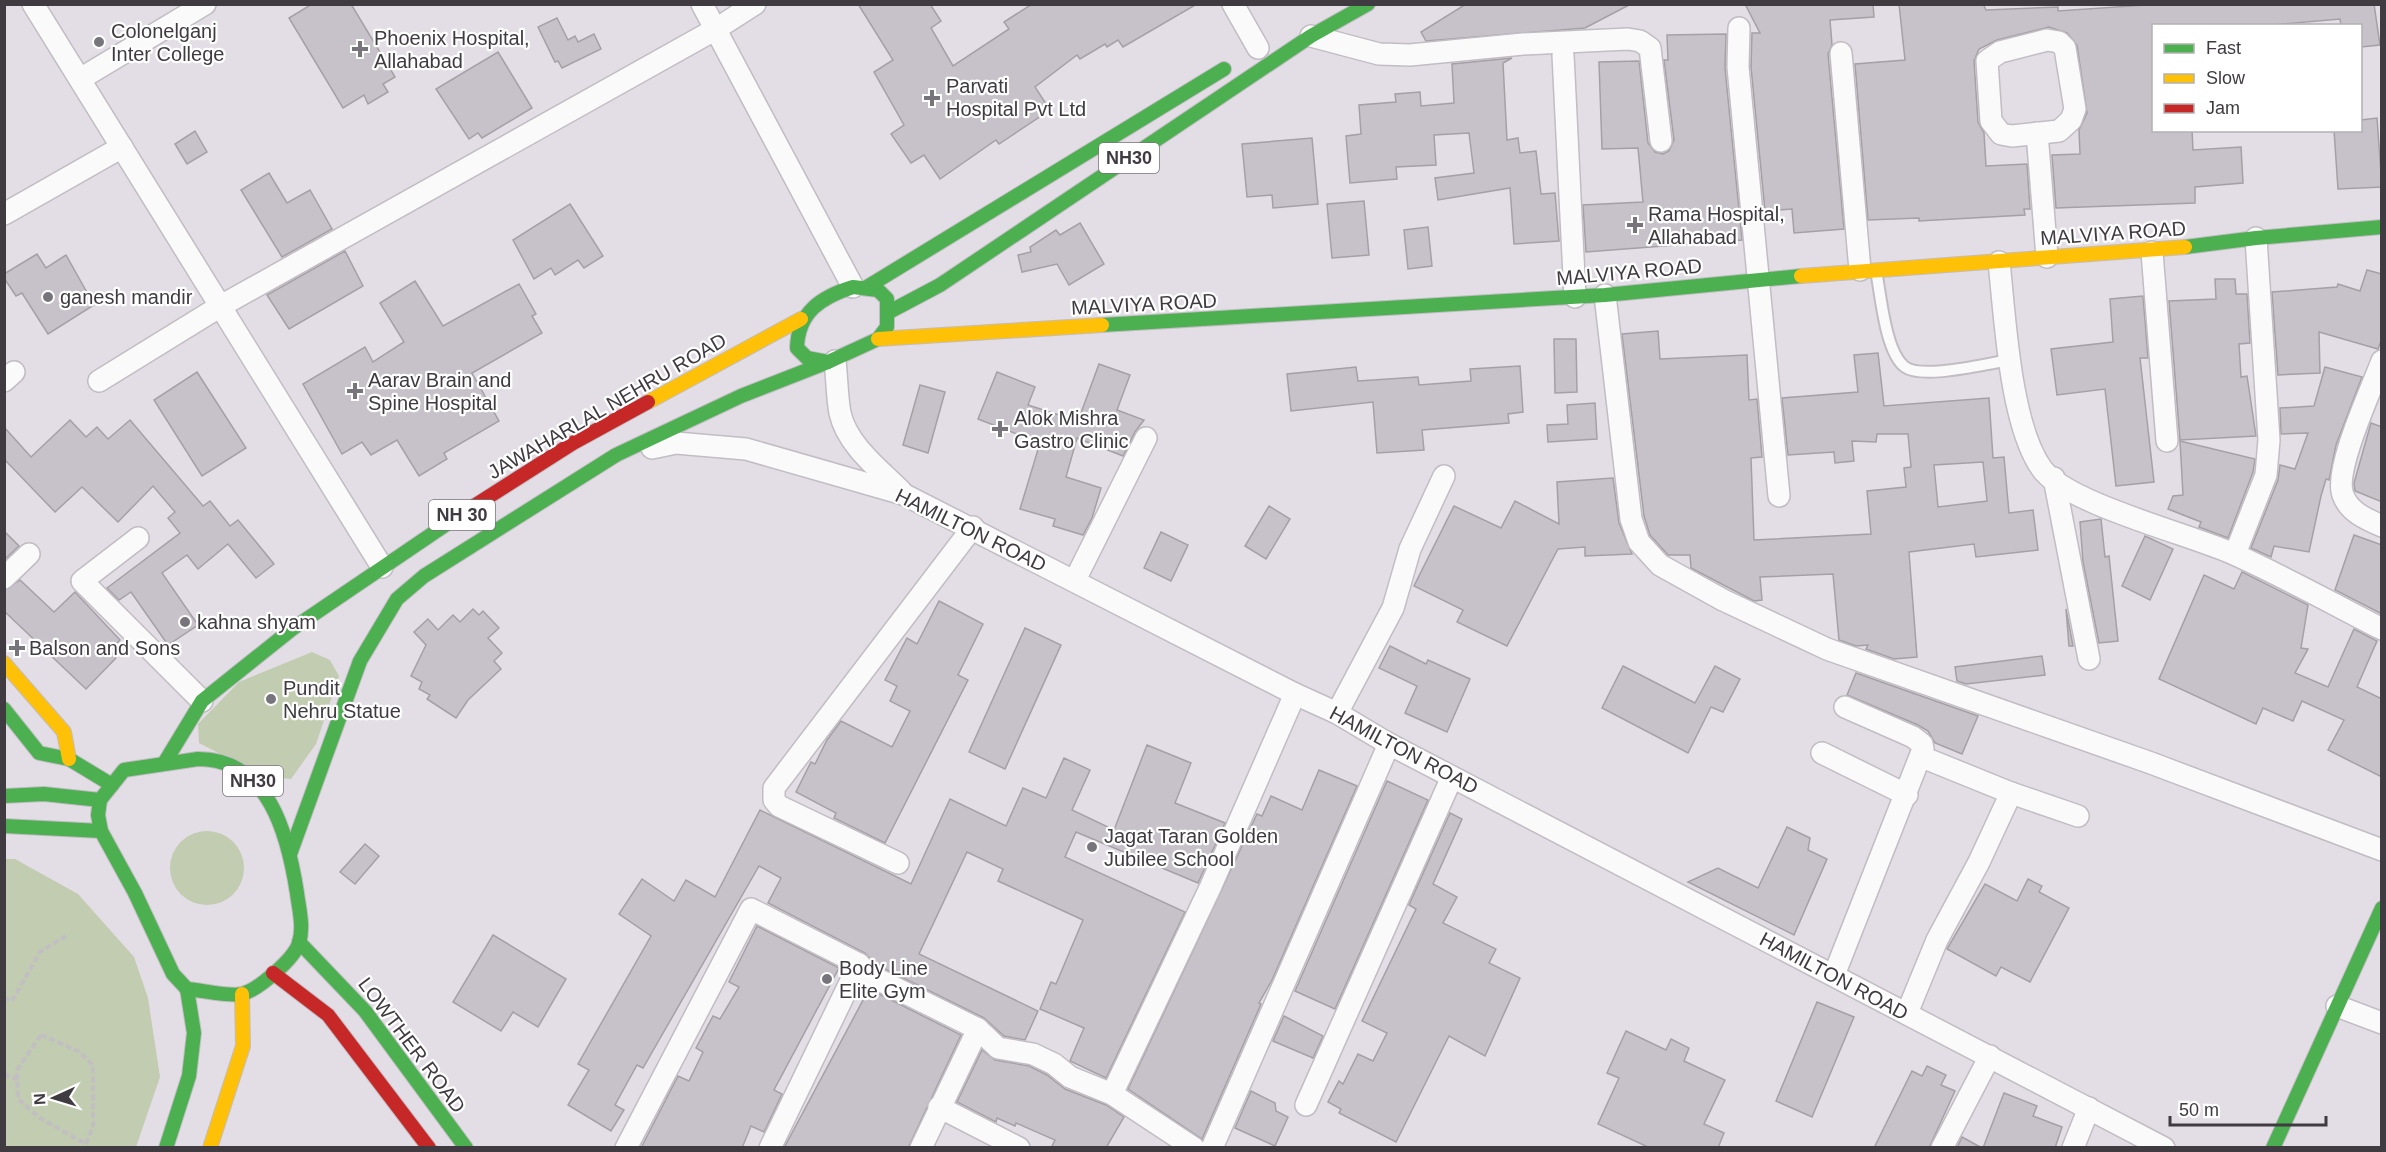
<svg xmlns="http://www.w3.org/2000/svg" width="2386" height="1152" font-family="Helvetica,sans-serif">
<rect width="100%" height="100%" fill="#e3dee6"/>
<g fill="#c1ccb0">
<polygon points="312,652 330,660 339,676 316,744 291,779 263,776 199,743 198,724 239,682"/>
<circle cx="207" cy="868" r="37"/>
<polygon points="4,859 15,859 78,894 134,957 148,998 160,1077 136,1147 5,1147"/>
</g>
<g fill="#c7c2c9" stroke="#a4a0a6" stroke-width="1.5" fill-rule="evenodd">
<polygon points="312,4 351,4 395,77 383,84 388,92 368,104 364,95 343,108 289,18"/>
<polygon points="858,4 930,4 941,21 931,28 953,66 1009,29 1004,22 1032,4 1197,4 1123,47 1118,40 1107,47 1105,44 1080,59 1077,55 1035,87 1050,110 999,144 996,140 940,179 924,155 911,163 891,134 904,125 874,72 893,60"/>
<polygon points="1466,4 1631,4 1585,28 1426,41 1421,32"/>
<polygon points="1745,4 1873,4 1874,17 1830,20 1832,45 1828,54 1844,229 1794,233 1792,209 1765,211 1751,67 1752,33 1760,33"/>
<polygon points="1899,4 1983,4 1986,10 2058,7 2058,11 2160,4 2374,4 2380,45 2361,47 2361,26 2341,26 2340,19 2259,26 2154,26 2154,130 2192,130 2193,150 2241,147 2243,183 2195,187 2195,203 2056,208 2052,155 2080,154 2079,130 2087,113 2077,45 2067,33 2049,27 1997,40 1979,49 1974,61 1978,122 1984,133 1986,166 2027,164 2030,209 2024,209 2025,215 1919,221 1919,218 1868,220 1855,64 1905,60"/>
<polygon points="557,18 568,40 575,36 578,42 594,34 601,49 562,68 558,61 555,62 538,27"/>
<polygon points="1726,34 1725,68 1742,240 1586,252 1583,205 1643,202 1638,148 1602,149 1599,62 1639,61 1648,143 1655,152 1663,154 1669,151 1674,140 1664,60 1668,60 1667,35"/>
<polygon points="498,52 532,108 482,138 478,133 469,139 436,89"/>
<polygon points="1512,58 1503,63 1507,140 1518,138 1520,153 1536,151 1541,194 1555,193 1559,241 1514,244 1510,188 1438,200 1435,178 1474,173 1469,133 1434,135 1436,165 1396,167 1397,179 1350,183 1346,136 1361,134 1359,105 1396,102 1395,94 1420,92 1421,106 1454,103 1452,64"/>
<polygon points="2377,118 2382,187 2338,189 2334,130 2361,130 2361,120"/>
<polygon points="195,131 207,152 187,164 175,144"/>
<polygon points="1312,138 1318,204 1273,208 1272,195 1247,197 1242,144"/>
<polygon points="269,173 287,203 310,190 332,229 282,257 241,190"/>
<polygon points="1364,201 1369,255 1332,258 1327,204"/>
<polygon points="570,204 603,256 584,268 578,260 555,275 551,268 534,279 513,240"/>
<polygon points="1080,223 1104,264 1069,285 1057,264 1022,272 1018,255 1031,252 1030,247 1056,230 1060,235"/>
<polygon points="1428,227 1432,266 1408,269 1404,230"/>
<polygon points="345,251 363,286 289,329 267,295"/>
<polygon points="37,254 46,268 66,255 94,305 48,334 22,293 16,296 4,278 4,274"/>
<polygon points="2367,270 2382,274 2382,338 2378,349 2319,332 2320,373 2278,375 2272,292 2337,287 2338,284 2360,291"/>
<polygon points="2215,279 2235,279 2236,294 2247,294 2250,343 2239,344 2241,377 2247,376 2256,436 2180,440 2169,301 2216,299"/>
<polygon points="415,281 443,326 519,284 536,314 532,316 542,333 472,373 499,421 444,453 447,459 419,476 397,440 371,455 362,442 342,454 303,384 365,347 373,362 404,342 380,303"/>
<polygon points="2143,296 2148,358 2140,358 2154,482 2116,486 2105,389 2057,395 2051,349 2113,342 2110,299"/>
<path d="M1658 331 1660 359 1747 355 1749 400 1757 399 1762 457 1751 458 1754 540 1871 534 1867 491 1906 487 1904 468 1911 467 1908 434H1877L1876 442 1852 441 1854 461 1835 463 1834 452 1788 455 1782 398 1858 392 1854 355 1878 353 1884 406 1989 398 1993 458 2004 457 2009 513 2033 510 2038 550 1976 557 1974 544 1909 552 1917 657 1894 659 1866 649 1868 645 1856 646 1839 640 1833 574 1760 577 1762 600 1754 601 1691 568 1690 555H1668L1650 535 1644 516 1622 334ZM1983 462 1987 501 1938 507 1934 465Z"/>
<polygon points="1554,339 1576,339 1577,392 1555,393"/>
<polygon points="1099,364 1130,375 1117,410 1144,420 1135,432 1123,456 1077,438 1066,477 1101,488 1092,518 1083,535 1053,526 1055,519 1020,509 1040,443 978,419 997,372 1035,387 1028,405 1078,421"/>
<polygon points="1520,366 1523,412 1508,414 1509,423 1422,430 1424,450 1377,453 1373,402 1291,411 1287,374 1356,367 1358,381 1418,377 1419,385 1471,381 1470,369"/>
<polygon points="2325,367 2362,377 2336,445 2329,480 2326,479 2321,496 2309,552 2274,546 2271,557 2251,548 2278,480 2280,465 2295,469 2308,433 2281,434 2280,408 2314,406"/>
<polygon points="197,372 246,448 202,476 154,400"/>
<polygon points="920,385 945,392 928,453 903,445"/>
<polygon points="1595,403 1597,439 1548,442 1547,425 1568,424 1567,405"/>
<polygon points="70,420 86,437 97,427 108,439 130,420 203,506 210,501 230,526 238,520 274,564 256,578 228,544 198,569 187,555 162,573 198,625 168,645 131,592 119,600 107,588 180,533 168,518 175,512 153,486 118,522 82,487 55,512 4,459 4,427 31,457"/>
<polygon points="2371,423 2382,427 2382,502 2355,491 2354,483"/>
<polygon points="2180,441 2255,459 2253,472 2228,538 2199,527 2201,522 2168,509 2173,496 2183,495"/>
<polygon points="1613,478 1619,523 1632,554 1585,556 1585,547 1558,549 1507,646 1457,622 1463,610 1414,586 1454,506 1501,528 1515,501 1559,524 1557,482"/>
<polygon points="1269,506 1290,519 1266,559 1245,546"/>
<polygon points="2101,519 2105,557 2109,556 2118,641 2099,643 2083,562 2080,522"/>
<polygon points="4,531 19,546 4,560"/>
<polygon points="1161,532 1188,545 1171,581 1144,568"/>
<polygon points="2354,535 2382,545 2382,614 2335,590"/>
<polygon points="2145,536 2173,549 2150,600 2122,586"/>
<polygon points="2242,572 2308,605 2301,648 2308,649 2295,673 2328,687 2354,629 2377,641 2357,687 2382,699 2382,777 2328,750 2344,720 2302,701 2293,721 2263,708 2256,724 2159,679 2204,575 2234,589"/>
<polygon points="20,580 54,612 75,592 120,640 110,651 116,658 86,689 4,611 4,590"/>
<polygon points="939,601 983,624 958,675 968,680 885,843 834,818 836,813 796,792 811,762 815,764 827,740 841,721 892,747 910,711 890,701 897,686 885,680 907,638 917,644"/>
<polygon points="473,609 479,615 483,611 499,628 488,638 502,653 494,661 501,669 468,700 456,718 427,699 430,695 419,689 422,682 411,676 426,645 414,632 428,619 438,630 453,615 460,622"/>
<polygon points="2066,609 2073,646 2069,646"/>
<polygon points="1025,628 1061,645 1005,769 969,752"/>
<polygon points="1390,646 1426,664 1428,660 1470,679 1447,732 1405,713 1417,686 1379,668"/>
<polygon points="2042,656 2045,675 1966,684 1957,681 1955,667"/>
<polygon points="1623,666 1695,703 1715,666 1740,679 1723,712 1711,707 1688,753 1602,708"/>
<polygon points="1856,673 1978,716 1962,754 1935,743 1928,731 1918,725 1847,695"/>
<polygon points="1147,745 1191,763 1175,803 1225,823 1198,883 1076,832 1065,857 1185,912 1106,1078 1070,1061 1084,1028 1040,1009 1051,982 1056,984 1083,920 998,881 1003,869 967,852 919,954 1038,1011 1025,1040 1004,1036 984,1018 875,964 865,953 768,903 781,878 759,866 643,1068 637,1065 615,1105 624,1110 611,1131 568,1105 589,1070 578,1064 651,936 619,914 642,879 674,901 686,880 715,897 760,810 911,884 950,799 1006,826 1023,788 1046,798 1064,758 1090,770 1072,810 1114,830"/>
<polygon points="1319,770 1357,786 1272,980 1259,1003 1261,1004 1202,1139 1128,1089 1257,814 1262,816 1271,796 1302,810"/>
<polygon points="1387,781 1428,800 1335,1009 1295,991"/>
<polygon points="1450,813 1462,819 1433,884 1457,897 1443,923 1496,949 1489,963 1520,978 1485,1056 1449,1036 1396,1142 1339,1113 1341,1109 1328,1102 1339,1081 1343,1084 1358,1054 1373,1061 1387,1033 1362,1021 1416,909 1409,905"/>
<polygon points="1787,827 1810,838 1808,850 1827,859 1794,935 1688,882 1718,868 1758,888"/>
<polygon points="365,844 379,856 355,884 340,872"/>
<polygon points="2028,879 2042,886 2039,892 2069,908 2030,982 2001,967 1996,976 1947,949 1985,884 2017,901"/>
<polygon points="757,926 839,968 774,1090 782,1094 764,1132 751,1126 742,1148 641,1148 678,1076 689,1081 703,1052 696,1048 713,1016 720,1019 739,987 729,982"/>
<polygon points="493,935 566,979 538,1027 513,1012 501,1031 453,1002"/>
<polygon points="869,989 961,1035 908,1148 784,1148"/>
<polygon points="1817,1002 1854,1017 1812,1117 1776,1101"/>
<polygon points="1284,1016 1323,1036 1313,1058 1273,1041"/>
<polygon points="1626,1031 1666,1050 1671,1039 1689,1048 1684,1061 1725,1080 1704,1124 1724,1133 1718,1148 1650,1148 1598,1124 1619,1078 1607,1073"/>
<polygon points="982,1050 995,1060 1029,1066 1047,1075 1065,1089 1106,1105 1124,1117 1106,1148 1051,1148 1055,1140 1016,1123 1015,1126 997,1118 996,1122 957,1102"/>
<polygon points="1927,1066 1946,1075 1941,1085 1955,1091 1929,1148 1874,1148 1912,1071 1922,1076"/>
<polygon points="1251,1091 1275,1103 1276,1111 1288,1117 1275,1146 1235,1128"/>
<polygon points="2004,1093 2037,1106 2033,1116 2062,1127 2055,1148 1983,1148"/>
<polygon points="1962,1137 1982,1148 1957,1148"/>
</g>
<g fill="none" stroke-linecap="round" stroke-linejoin="round">
<defs>
<path id="lane" d="M1876 271C1881 295 1885 352 1905 367 1923 380 1988 363 2011 360"/>
<g id="street">
<polyline points="33,4 382,567"/>
<polyline points="702,4 853,287"/>
<polyline points="1233,4 1258,48"/>
<polyline points="1739,28 1738,67 1779,496"/>
<polyline points="1311,36 1379,54 1410,55 1523,44 1628,39 1640,41 1650,48 1661,141"/>
<polygon points="2047,40 2059,42 2065,48 2075,109 2071,120 2059,131 2012,136 2001,134 1991,121 1987,61 2000,52"/>
<polyline points="1841,53 1860,270"/>
<polyline points="1563,55 1575,297"/>
<polyline points="80,79 205,4"/>
<polyline points="2037,133 2047,257"/>
<polyline points="4,214 122,147"/>
<polyline points="2152,252 2167,441"/>
<path d="M1999 262C2005 317 2010 425 2042 469 2067 504 2193 535 2236 555 2285 577 2333 604 2382 629"/>
<polyline points="1605,295 1631,519 1639,542 1660,565 1723,600 1827,649 2151,763 2382,850"/>
<path d="M835 361C837 378 837 397 840 413 847 445 879 469 901 491"/>
<path d="M2382 361C2372 388 2333 471 2343 495 2349 512 2366 519 2382 526"/>
<polyline points="4,381 14,372"/>
<polyline points="99,381 219,307 716,29 755,4"/>
<polyline points="652,448 676,443 746,449 903,494 1295,694 1337,713 1389,744 2164,1148"/>
<polyline points="2054,478 2089,659"/>
<polyline points="138,538 82,581 202,701"/>
<polyline points="2235,554 2266,475 2269,440 2256,238"/>
<polyline points="4,578 29,554"/>
<polyline points="1075,580 1146,438"/>
<polyline points="1337,713 1393,608 1410,549 1444,476"/>
<polyline points="1822,753 1907,795"/>
<polyline points="2011,793 2078,816"/>
<polyline points="898,863 779,806 774,800 774,788 973,527"/>
<polyline points="1834,975 1923,749 1922,744 1913,737 1845,707"/>
<polyline points="2337,1006 2382,1023"/>
<polyline points="1907,1013 1937,940 1979,862 2011,793 1922,757"/>
<polyline points="1112,1094 1210,888 1295,694"/>
<polyline points="1306,1105 1452,777"/>
<polyline points="939,1107 1019,1148"/>
<polyline points="626,1148 751,909 859,964 867,974 978,1029 998,1048 1033,1054 1054,1064 1070,1077 1112,1094 1194,1148"/>
<polyline points="770,1148 859,964"/>
<polyline points="921,1148 978,1029"/>
<polyline points="1212,1148 1389,744"/>
<polyline points="1942,1148 1990,1056"/>
<polyline points="2073,1148 2089,1108"/>
</g>
<g id="fast">
<polyline points="2185,247 2256,238 2382,227"/>
<path d="M853 287 878 290 887 299V327L878 339 828 362 807 358 797 348C798 312 821 297 853 287Z"/>
<polyline points="867,287 1224,69"/>
<polyline points="889,312 940,285 1311,36 1368,4"/>
<polyline points="1102,325 1605,295 1801,276"/>
<polyline points="4,709 39,753 69,759 112,785"/>
<path d="M198 759C269 759 288 835 297 893 299 909 304 927 299 943 294 959 258 990 242 994 230 997 201 990 187 989L173 974 135 893 101 831 98 815 100 800 124 770Z"/>
<polyline points="165,762 202,701 292,629 460,515"/>
<polyline points="4,796 44,794 100,800"/>
<polyline points="4,826 101,831"/>
<polyline points="290,854 360,661 397,599 424,576 616,455 741,396 828,362"/>
<polyline points="299,942 365,1011 466,1148"/>
<polyline points="166,1148 189,1076 194,1033 187,989"/>
<polyline points="2273,1148 2382,908"/>
</g>
<g id="slow">
<polyline points="1801,276 2185,247"/>
<polyline points="878,339 1102,325"/>
<polyline points="648,402 801,319"/>
<polyline points="4,663 64,732 69,759"/>
<polyline points="210,1148 243,1046 242,994"/>
</g>
<g id="jam">
<polyline points="460,515 573,443 648,402"/>
<polyline points="273,973 328,1015 429,1148"/>
</g>
</defs>
<use href="#lane" stroke="#c1bdc3" stroke-width="14"/>
<use href="#street" stroke="#c1bdc3" stroke-width="24"/>
<use href="#fast" stroke="#c1bdc3" stroke-width="16"/>
<use href="#slow" stroke="#c1bdc3" stroke-width="16"/>
<use href="#jam" stroke="#c1bdc3" stroke-width="16"/>
<g stroke="#c2bfc3" stroke-width="4" stroke-dasharray="6 3" stroke-linecap="butt">
<polyline points="4,997 12,1001 40,952 66,936"/>
<polygon points="41,1035 78,1051 93,1065 93,1126 86,1144 40,1118 18,1099 17,1070"/>
<polyline points="4,1074 18,1080"/>
</g>
<use href="#lane" stroke="#fbfafb" stroke-width="10"/>
<use href="#street" stroke="#fbfafb" stroke-width="21"/>
<use href="#fast" stroke="#4caf50" stroke-width="14"/>
<use href="#slow" stroke="#ffc107" stroke-width="14"/>
<use href="#jam" stroke="#c62828" stroke-width="14"/>
</g>
<g fill="#78747b" stroke="#fff" stroke-width="2">
<circle cx="99" cy="42" r="6"/>
<path d="M357 40h6v6h6v6h-6v6h-6v-6h-6v-6h6z"/>
<path d="M929 89h6v6h6v6h-6v6h-6v-6h-6v-6h6z"/>
<path d="M1632 216h6v6h6v6h-6v6h-6v-6h-6v-6h6z"/>
<circle cx="48" cy="297" r="6"/>
<path d="M352 382h6v6h6v6h-6v6h-6v-6h-6v-6h6z"/>
<path d="M997 420h6v6h6v6h-6v6h-6v-6h-6v-6h6z"/>
<circle cx="185" cy="622" r="6"/>
<path d="M14 639h6v6h6v6h-6v6h-6v-6h-6v-6h6z"/>
<circle cx="271" cy="699" r="6"/>
<circle cx="1092" cy="847" r="6"/>
<circle cx="827" cy="979" r="6"/>
</g>
<g text-anchor="middle" stroke-width="4.5" stroke-linejoin="round" paint-order="stroke">
<g fill="#fff" stroke="#79767a" stroke-width="1.5">
<rect x="1099" y="143" width="60" height="30" rx="4.5"/>
<rect x="429" y="500" width="66" height="30" rx="4.5"/>
<rect x="223" y="766" width="60" height="30" rx="4.5"/>
</g>
<g font-size="18" font-weight="bold" fill="#3f3b41">
<text x="1129" y="164">NH30</text>
<text x="462" y="521">NH 30</text>
<text x="253" y="787">NH30</text>
</g>
<g font-size="20" fill="#3f3b41" stroke="#fff" text-anchor="start">
<text x="111" y="38">Colonelganj<tspan x="111" dy="23">Inter College</tspan></text>
<text x="374" y="45">Phoenix Hospital,<tspan x="374" dy="23">Allahabad</tspan></text>
<text x="946" y="93">Parvati<tspan x="946" dy="23">Hospital Pvt Ltd</tspan></text>
<text x="1648" y="221">Rama Hospital,<tspan x="1648" dy="23">Allahabad</tspan></text>
<text x="60" y="304">ganesh mandir</text>
<text x="368" y="387">Aarav Brain and<tspan x="368" dy="23">Spine Hospital</tspan></text>
<text x="1014" y="425">Alok Mishra<tspan x="1014" dy="23">Gastro Clinic</tspan></text>
<text x="197" y="629">kahna shyam</text>
<text x="29" y="655">Balson and Sons</text>
<text x="283" y="695">Pundit<tspan x="283" dy="23">Nehru Statue</tspan></text>
<text x="1104" y="843">Jagat Taran Golden<tspan x="1104" dy="23">Jubilee School</tspan></text>
<text x="839" y="975">Body Line<tspan x="839" dy="23">Elite Gym</tspan></text>
</g>
<g font-size="20" fill="#3f3b41" stroke="#fff">
<text transform="translate(2113 233) rotate(-4)" y="7">MALVIYA ROAD</text>
<text transform="translate(1629 272) rotate(-5)" y="7">MALVIYA ROAD</text>
<text transform="translate(1144 304) rotate(-3)" y="7">MALVIYA ROAD</text>
<text transform="translate(607 406) rotate(-30)" y="7">JAWAHARLAL NEHRU ROAD</text>
<text transform="translate(971 530) rotate(26)" y="7">HAMILTON ROAD</text>
<text transform="translate(1404 750) rotate(28)" y="7">HAMILTON ROAD</text>
<text transform="translate(1834 976) rotate(28)" y="7">HAMILTON ROAD</text>
<text transform="translate(412 1045) rotate(53)" y="7">LOWTHER ROAD</text>
</g>
</g>
<rect width="2386" height="1152" fill="none" stroke="#3f3b41" stroke-width="12"/>
<rect x="2152" y="24" width="210" height="108" fill="#ffffff" stroke="#b2b1b3" stroke-width="1.5"/>
<rect x="2164" y="44" width="30" height="9" fill="#4caf50" stroke="#b2b1b3" stroke-width="1.5"/>
<text x="2206" y="54" font-size="18" fill="#3f3b41">Fast</text>
<rect x="2164" y="74" width="30" height="9" fill="#ffc107" stroke="#b2b1b3" stroke-width="1.5"/>
<text x="2206" y="84" font-size="18" fill="#3f3b41">Slow</text>
<rect x="2164" y="104" width="30" height="9" fill="#c62828" stroke="#b2b1b3" stroke-width="1.5"/>
<text x="2206" y="114" font-size="18" fill="#3f3b41">Jam</text>
<g transform="translate(54 1098) rotate(266)" stroke="#ffffff" stroke-width="4.5" paint-order="stroke">
<path d="M0-4.5L10 22L0 15L-10 22Z" fill="#3f3b41"/>
<text y="-9" font-size="16" font-weight="bold" text-anchor="middle" fill="#3f3b41">N</text>
</g>
<path d="M2170 1116v9h156v-9" fill="none" stroke="#3f3b41" stroke-width="3"/>
<text x="2179" y="1116" font-size="18" fill="#3f3b41" stroke="#ffffff" stroke-width="4.5" paint-order="stroke">50 m</text>
</svg>
